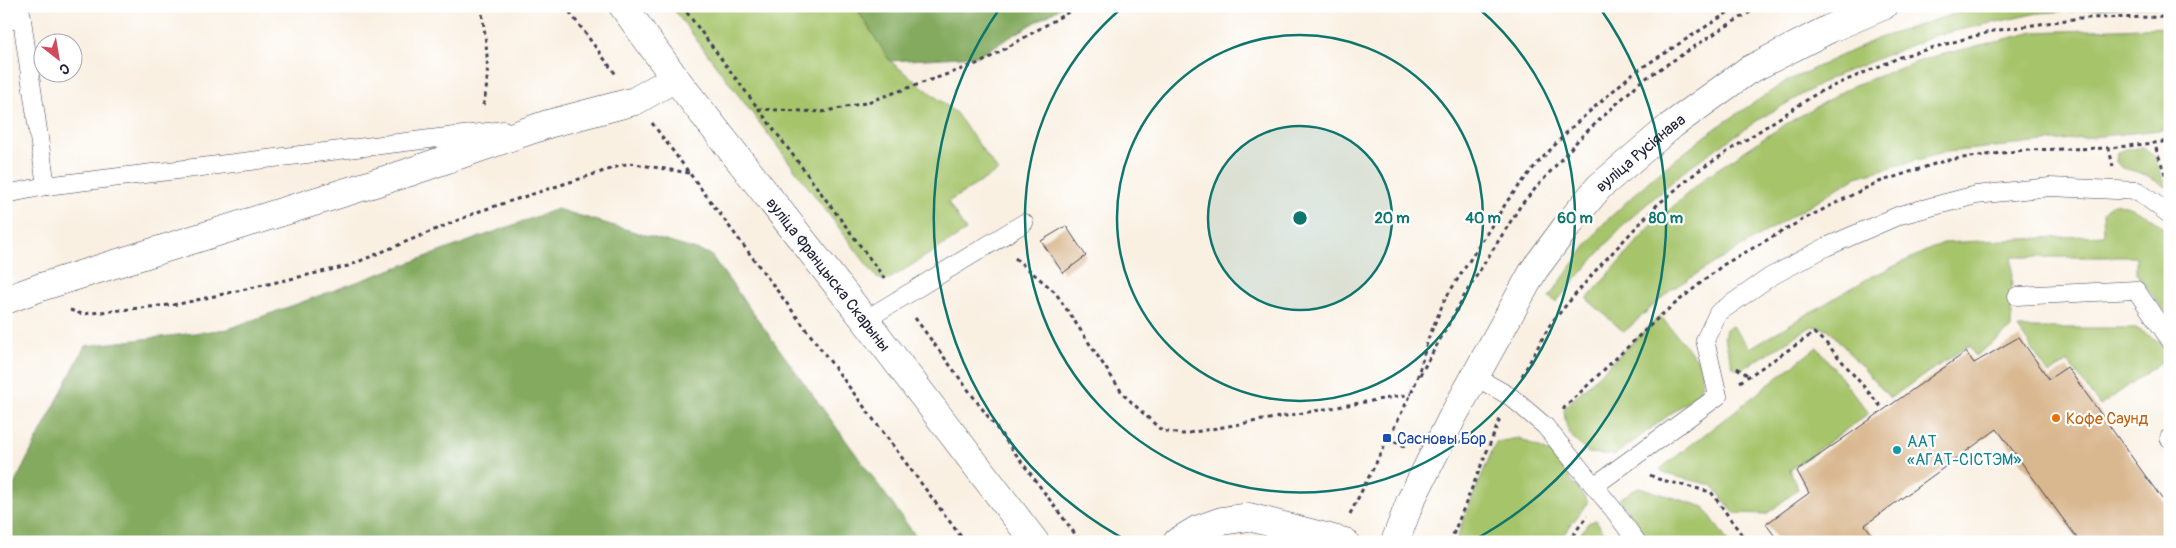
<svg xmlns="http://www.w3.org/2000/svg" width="2176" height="548" font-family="Pangolin,sans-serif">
<rect width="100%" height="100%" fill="#fff"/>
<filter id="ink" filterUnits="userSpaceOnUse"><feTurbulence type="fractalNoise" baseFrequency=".02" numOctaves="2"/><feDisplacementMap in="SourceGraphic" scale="10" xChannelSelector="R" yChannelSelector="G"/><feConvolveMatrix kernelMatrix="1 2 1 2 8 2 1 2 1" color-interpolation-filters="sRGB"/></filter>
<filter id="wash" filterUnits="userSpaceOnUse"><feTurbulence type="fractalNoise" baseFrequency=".0096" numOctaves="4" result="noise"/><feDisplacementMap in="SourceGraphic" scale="20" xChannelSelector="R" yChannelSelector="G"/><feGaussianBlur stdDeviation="1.12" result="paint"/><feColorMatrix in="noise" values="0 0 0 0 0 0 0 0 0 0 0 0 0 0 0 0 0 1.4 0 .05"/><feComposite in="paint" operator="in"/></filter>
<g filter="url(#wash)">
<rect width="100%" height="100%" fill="#f9f0e2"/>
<g fill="#a6c46b" stroke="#647353">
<polygon points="671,6 855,6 890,61 956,113 998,171 948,202 966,231 891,278 886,281 877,278"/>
<polygon points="1986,6 2170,6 2170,7 2129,7 2038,13 1936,35 1833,77 1761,118 1689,167 1624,224 1556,302 1549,297 1601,226 1653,177 1716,128 1785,82 1879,38 1963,11"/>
<polygon points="2170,27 2170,129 1946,152 1856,177 1672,289 1624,332 1587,299 1649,228 1707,176 1781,127 1852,86 1928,58 2034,32"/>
<polygon points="2143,148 2154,156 2167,187 2141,173 2123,168 2116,162 2117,153 2126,149"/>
<path d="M2113 203C2133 206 2157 219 2170 236V320L2136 272V257H2012L2011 329 1975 356 1969 345 1890 398 1828 329 1812 326 1741 370 1733 367 1724 337 1726 329 1732 326 1750 348 1867 279 1943 243 2104 235 2103 212Z"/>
<path d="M1660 316 1697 359 1703 372 1700 392 1615 455 1588 453C1571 437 1565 432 1564 408Z"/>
<polygon points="2018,328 2136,328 2160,342 2168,357 2100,406 2068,362 2049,374"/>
<polygon points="1817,347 1869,413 1790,470 1798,489 1767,514 1734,513 1712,485 1665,474 1660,469"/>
<polygon points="1519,438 1550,453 1588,502 1558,542 1456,542 1464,517 1496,442"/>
<polygon points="1639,487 1704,507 1728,542 1650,542 1619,499"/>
<polygon points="1596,520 1610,542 1575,542 1588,523"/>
</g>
<g fill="#84aa5f" stroke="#53664d">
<polygon points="855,6 1063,6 978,56 890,61"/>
<polygon points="557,209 710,254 920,542 6,542 6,500 85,346 228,329"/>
</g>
<g id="blocks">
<g fill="#d9b78f">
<polygon points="1066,226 1086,256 1063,273 1041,241"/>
<polygon points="2019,337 2049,379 2067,367 2170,510 2170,542 2080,542 1997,429 1865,525 1878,542 1779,542 1766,524 1809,493 1797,471 1966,352 1974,363"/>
</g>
</g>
</g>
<g filter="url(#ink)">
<use href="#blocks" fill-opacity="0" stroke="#424154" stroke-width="1"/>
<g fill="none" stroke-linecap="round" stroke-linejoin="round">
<defs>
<g id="service">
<polyline points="20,6 46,186"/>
<polyline points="6,22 22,17"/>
<polyline points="6,194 46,186 504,130"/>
<polyline points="2017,296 2136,290 2170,340"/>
<polyline points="865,320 1024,223"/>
<polyline points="1474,376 1511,397 1545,426 1613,509 1637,542"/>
<polyline points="2169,438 2170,438"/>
<polyline points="1594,486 1718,396 1705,340 1718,313 1770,277 1826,247 1900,215 1976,195 2050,187 2138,191 2170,215"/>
</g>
<polyline id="minor" points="6,300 41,287 407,173 548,124 635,101 675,78"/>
<g id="secondary">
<path id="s1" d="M623 6 675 78 865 320 1035 542"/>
<polyline points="1177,542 1197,530 1222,521 1249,517 1345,542"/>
<path id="s2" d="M1395 542 1410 502 1453 416 1534 270 1566 227 1599 187 1672 125 1747 71 1829 29 1883 6"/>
</g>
</defs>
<use href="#service" stroke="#424154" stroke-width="19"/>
<use href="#minor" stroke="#424154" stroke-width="29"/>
<use href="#secondary" stroke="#424154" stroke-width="29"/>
<g stroke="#424154" stroke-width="3" stroke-dasharray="4 4" stroke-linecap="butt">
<path d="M481 6C486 41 492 75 482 109"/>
<polyline points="565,6 617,76"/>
<polyline points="682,6 885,279"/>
<polyline points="758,109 822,112 865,103 982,62 1079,6"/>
<polyline points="652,123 965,542"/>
<polyline points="2113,167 2109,148 2154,143"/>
<polyline points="2168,182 2154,143 2170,141"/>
<polyline points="1015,258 1055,292 1123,394 1162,431 1183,434 1411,394"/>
<polyline points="70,310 82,314 179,304 348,266 480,211 629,163 689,173"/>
<polyline points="915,318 1081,542"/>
<polyline points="1737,368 1749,376"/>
<polyline points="1420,375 1470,286 1521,205 1579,139 1640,82 1723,28 1761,6"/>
<polyline points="1522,376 1551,323 1597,269 1656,206 1698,171 1819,92 1903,56 1993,31 2080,18 2170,17"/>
<polyline points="1740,382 1814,333 1828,345 1883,409"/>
<polyline points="1564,410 1564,408 1660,316 1723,265 1804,219 1876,183 1947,160 2025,150 2109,148"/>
<polyline points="1387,438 1405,447"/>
<polyline points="1650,475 1658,479 1711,492 1747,542"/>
<polyline points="1350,514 1411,394 1417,379 1428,339 1445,299 1508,200 1535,166 1571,128 1632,74 1738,6"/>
<polyline points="1450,542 1500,419"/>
<polyline points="1568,542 1587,516"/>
</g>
<use href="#service" stroke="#fff" stroke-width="18"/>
<use href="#minor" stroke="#fff" stroke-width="28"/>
<use href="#secondary" stroke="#fff" stroke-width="28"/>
</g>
</g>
<circle cx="1300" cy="218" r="92" fill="#0f766e" fill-opacity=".12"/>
<g fill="none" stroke="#0f766e" stroke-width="2.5">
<circle cx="1300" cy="218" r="92"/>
<circle cx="1300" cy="218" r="183"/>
<path d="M1477 7A275 275 0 1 1 1123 7"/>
<path d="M1128 541A366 366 0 0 1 1000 8M1600 8A366 366 0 0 1 1472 541"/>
</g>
<circle fill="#e8710a" stroke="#fff" stroke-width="2" cx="2056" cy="418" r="5"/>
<rect fill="#1a4fb4" stroke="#fff" stroke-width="2" x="1382" y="433" width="10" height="10" rx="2.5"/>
<circle fill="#0f9aa8" stroke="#fff" stroke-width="2" cx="1897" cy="450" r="5"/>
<g text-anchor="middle" stroke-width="4.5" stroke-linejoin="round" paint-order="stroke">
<g font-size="16" fill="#22223b" stroke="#fff">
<text dy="6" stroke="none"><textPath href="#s2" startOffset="465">вуліца Русіянава</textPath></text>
<text dy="6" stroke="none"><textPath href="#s1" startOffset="338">вуліца Францыска Скарыны</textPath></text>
</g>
<g font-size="16" fill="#c56008" stroke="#fff" text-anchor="start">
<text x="2066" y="424">Кофе Саунд</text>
</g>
<g font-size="16" fill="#164399" stroke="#fff" text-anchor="start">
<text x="1397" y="444">Сасновы Бор</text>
</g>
<g font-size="16" fill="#0d838f" stroke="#fff" text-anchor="start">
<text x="1907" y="447">ААТ<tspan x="1907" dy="18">«АГАТ-СІСТЭМ»</tspan></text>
</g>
</g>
<circle cx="1300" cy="218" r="8" fill="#0f766e" stroke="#fff" stroke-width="2.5"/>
<g font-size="15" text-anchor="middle" font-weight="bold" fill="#0f766e" stroke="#fff" stroke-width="4.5" stroke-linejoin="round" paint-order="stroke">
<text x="1392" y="223">20 m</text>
<text x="1483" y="223">40 m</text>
<text x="1575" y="223">60 m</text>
<text x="1666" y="223">80 m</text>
</g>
<rect width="2176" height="548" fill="none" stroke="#fff" stroke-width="25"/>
<g transform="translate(58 58) rotate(149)"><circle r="24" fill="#ffffff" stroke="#a7a7b1"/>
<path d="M0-4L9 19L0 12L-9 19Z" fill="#d1495b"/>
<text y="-8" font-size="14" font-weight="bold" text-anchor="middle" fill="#22223b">С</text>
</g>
</svg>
